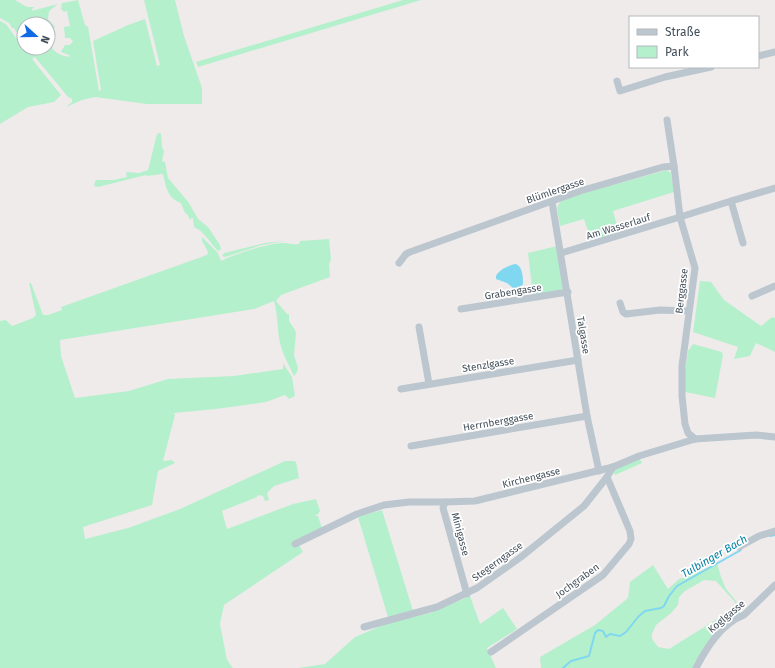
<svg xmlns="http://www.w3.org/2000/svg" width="775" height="668" font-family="'Fira Sans',sans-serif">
<rect width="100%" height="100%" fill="#efebeb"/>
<g fill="#b5f0cd" fill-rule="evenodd">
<path d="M0 0H15L27 7H34L31 11 58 4 49 11 48 19 55 27 53 31 55 35 50 43C53 53 60 55 69 57V55L61 52 65 45H70L73 41 70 38H65L64 27 70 26 67 11 64 12 61 9 62 3 78 0 85 25 88 27 99 91 101 90 93 41 128 25 145 19 157 66 160 65 144 0H175L184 36 202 88V104H147L95 97 82 100 66 107 72 102V99L68 97 35 57 32 59 61 95 54 102 28 107 0 124V21L6 24 16 38 20 36 19 32H16L14 28H12L9 23 0 18ZM24 24H48V48H29L26 51 23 47 24 46V42L20 44 18 41 23 40 24 41Z"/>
<polygon points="403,0 421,0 198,67 196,62"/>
<path d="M160 133 161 134 162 147 164 151 162 161 165 162 168 178 189 203 198 219 208 227 220 245 221 249 218 251C212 245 203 230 195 228 193 225 194 220 192 217L190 220 187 214 185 213 181 203C167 198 166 187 163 174L147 176 146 175 98 187 94 186 95 181 97 180H113L127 177 126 172 139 173 148 170 157 134Z"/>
<polygon points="667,170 671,173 674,192 613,211 619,233 591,240 584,219 560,226 557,208 560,202 569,197"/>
<path d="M202 237 218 253 221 261C235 254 268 243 284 243 289 243 293 245 299 244L300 241 329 239 331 259 329 265 330 277 281 295 276 301 287 314H289V321L295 330 296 333 294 355 298 368 297 372 294 376C289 365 283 355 280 343 277 329 278 315 274 301L254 309 60 340 61 356 75 398 129 391 168 379 234 376 283 369V363L292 377 295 396 289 399 285 395 266 402 216 409 174 413 175 415 163 461 172 460 175 463 158 471 152 505 83 527 85 539 128 528 180 509 285 461H294L296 462 299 478 274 486 267 493 269 500 265 501 263 496 258 495 257 497 222 511 227 529 293 504 316 499 320 511 318 514 315 516H318L322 528 296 540 303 552 224 605 220 624 227 660 233 668H0V321L6 320 12 326 33 318 36 315 29 283H31L43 315H48L62 310 61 307 207 255 208 252 202 241Z"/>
<polygon points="286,241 262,245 225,257 222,256 224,253 265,243"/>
<polygon points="557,246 563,288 560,291 533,295 528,253"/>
<polygon points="700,281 711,282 724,300 761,326 772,317 775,318 775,352 756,343 750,356 734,359 738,347 693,332"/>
<polygon points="693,344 722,352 723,355 715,398 685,392 685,371 688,351"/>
<polygon points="639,457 642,463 615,475 613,472 619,466"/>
<polygon points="382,510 413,611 388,617 358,517"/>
<path d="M717 563 721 577 726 589 736 601 740 613 694 668H541L540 657 595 625 628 598 630 582 653 565 668 589 679 579 692 575ZM704 580 716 581 735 602 736 609 732 613 717 619 669 649 658 647 652 639V634L656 625 671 613 678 605 679 597 685 591Z"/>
<polygon points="470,596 480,624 503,608 517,629 487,648 496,668 298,668 325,664 355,637 388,623 430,613"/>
</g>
<path fill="#80d7f0" d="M516 264C523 267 523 278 523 284L521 287 513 288 507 283 496 279V276C499 270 509 265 516 264Z"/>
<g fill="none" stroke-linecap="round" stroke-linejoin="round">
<g stroke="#80d7f0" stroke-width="2">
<polyline points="770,536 775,535"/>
<polyline points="563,668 571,661 589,656 595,633 598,630 603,631 606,637 610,634 620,636 626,632 638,617 645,611 661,608 664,606 669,596 677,586 741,550"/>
</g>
<g stroke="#bbc6cf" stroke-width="7">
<polyline points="758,56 775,52"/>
<polyline points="617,81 620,91 665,77 711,67"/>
<polyline points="667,120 674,166"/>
<polyline points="731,201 743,243"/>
<polyline points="552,202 587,416 599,471"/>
<polyline points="399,263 406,254 410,252 580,191 663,167 674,166 680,217 561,253"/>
<polyline points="752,296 775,286"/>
<polyline points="620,303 623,312 626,314 660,310 689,311"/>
<polyline points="461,309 568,292"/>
<polyline points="419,327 429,384"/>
<polyline points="401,389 578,360"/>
<polyline points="695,439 688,433 685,424 682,396 682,366 695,268 680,217 731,201 775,188"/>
<polyline points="411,446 587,416"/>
<polyline points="445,502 443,508 467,594"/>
<polyline points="295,544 357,514 384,505 409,502 445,502 475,501 613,467 639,456 695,439 756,435 775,437"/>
<polyline points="739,547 759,536 775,531"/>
<polyline points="364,627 437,607 477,588 521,557 584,506 607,477 613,467"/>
<polyline points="491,652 603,575 629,544 631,539 630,531 607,477"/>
<path d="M696 668C707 647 721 624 744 615L775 585"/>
</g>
</g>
<g text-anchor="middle" stroke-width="3.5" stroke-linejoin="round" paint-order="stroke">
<g font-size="10" fill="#434f5a" stroke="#fff">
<text transform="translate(555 190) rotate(-19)" y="4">Blümlergasse</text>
<text transform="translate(618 226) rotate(-17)" y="4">Am Wasserlauf</text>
<text transform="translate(513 291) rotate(-9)" y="4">Grabengasse</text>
<text transform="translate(681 291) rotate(-83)" y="4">Berggasse</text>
<text transform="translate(584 335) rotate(81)" y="4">Talgasse</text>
<text transform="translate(488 364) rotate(-9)" y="4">Stenzlgasse</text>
<text transform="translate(498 421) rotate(-10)" y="4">Herrnberggasse</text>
<text transform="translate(531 477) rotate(-14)" y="4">Kirchengasse</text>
<text transform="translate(461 534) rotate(75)" y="4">Minigasse</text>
<text transform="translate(497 561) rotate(-36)" y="4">Stegerngasse</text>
<text transform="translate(577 580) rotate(-36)" y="4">Jochgraben</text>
<text transform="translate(726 616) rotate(-40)" y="4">Koglgasse</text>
</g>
<g font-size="11" font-style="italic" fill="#0580a3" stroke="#fff">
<text transform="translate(714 556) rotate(-30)" y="4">Tulbinger Bach</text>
</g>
</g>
<rect x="629" y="16" width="130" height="52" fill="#ffffff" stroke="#b4b9bd"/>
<rect x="637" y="29" width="20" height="6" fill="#bbc6cf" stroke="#b4b9bd"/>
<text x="665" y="36" font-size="12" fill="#434f5a">Straße</text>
<rect x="637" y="46" width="20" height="12" fill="#b5f0cd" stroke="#b4b9bd"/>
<text x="665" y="56" font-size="12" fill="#434f5a">Park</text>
<g transform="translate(36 36) rotate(111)"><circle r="19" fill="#ffffff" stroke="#b4b9bd"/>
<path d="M0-3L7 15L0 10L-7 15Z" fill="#0f6ae5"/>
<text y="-6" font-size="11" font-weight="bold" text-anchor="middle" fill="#434f5a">N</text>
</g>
</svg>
